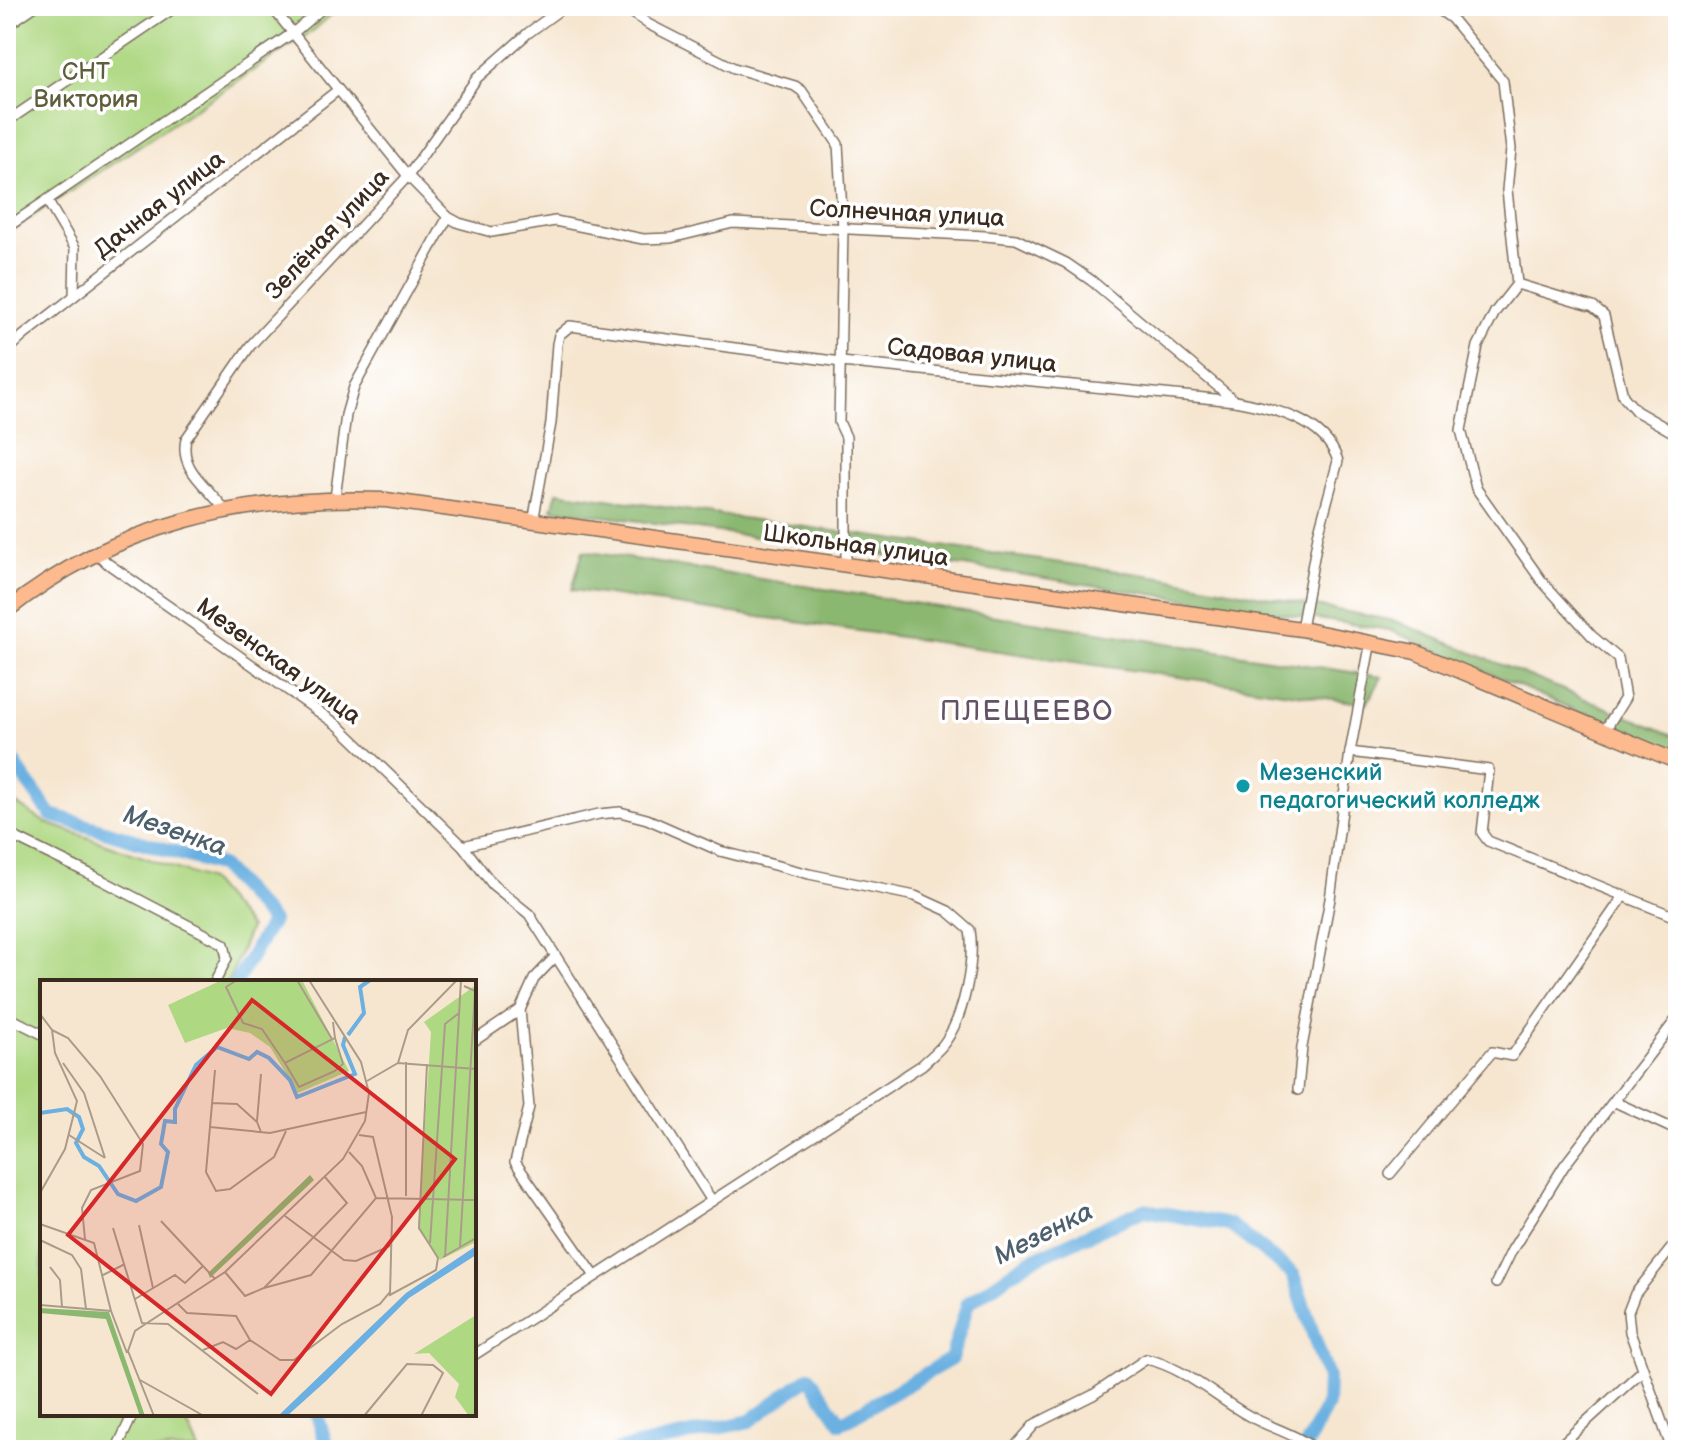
<svg xmlns="http://www.w3.org/2000/svg" width="1684" height="1456" font-family="'Balsamiq Sans',sans-serif">
<rect width="100%" height="100%" fill="#fff"/>
<filter id="ink" filterUnits="userSpaceOnUse"><feTurbulence type="fractalNoise" baseFrequency=".0125" numOctaves="2"/><feDisplacementMap in="SourceGraphic" scale="16" xChannelSelector="R" yChannelSelector="G"/><feConvolveMatrix kernelMatrix="1 2 1 2 8 2 1 2 1" color-interpolation-filters="sRGB"/></filter>
<filter id="wash" filterUnits="userSpaceOnUse"><feTurbulence type="fractalNoise" baseFrequency=".006" numOctaves="4" result="noise"/><feDisplacementMap in="SourceGraphic" scale="32" xChannelSelector="R" yChannelSelector="G"/><feGaussianBlur stdDeviation="1.8" result="paint"/><feColorMatrix in="noise" values="0 0 0 0 0 0 0 0 0 0 0 0 0 0 0 0 0 1.4 0 .05"/><feComposite in="paint" operator="in"/></filter>
<g filter="url(#wash)">
<rect width="100%" height="100%" fill="#f6e6d0"/>
<g fill="#afd883" stroke="#758150" stroke-width="2">
<polygon points="6,6 341,6 314,30 6,234"/>
<polygon points="6,797 46,823 209,880 250,928 228,982 42,982 42,1414 183,1414 199,1450 6,1450"/>
</g>
<g fill="#8bb871" stroke="#637148" stroke-width="2">
<polygon points="557,492 1161,577 1395,621 1678,737 1678,755 1390,630 944,563 552,509"/>
<polygon points="583,551 1382,677 1367,704 572,590"/>
</g>
<g fill="none" stroke-linecap="round" stroke-linejoin="round">
<g stroke="#6bb0e1" stroke-width="14">
<polyline points="6,752 51,815 221,866 272,921 236,982"/>
<polyline points="317,1414 327,1447 341,1450"/>
<polyline points="618,1450 750,1421 809,1377 841,1423 951,1359 968,1303 1031,1260 1144,1210 1230,1225 1293,1274 1328,1378 1327,1405 1304,1450"/>
</g>
</g>
</g>
<g filter="url(#ink)">
<g fill="none" stroke-linecap="round" stroke-linejoin="round">
<defs>
<g id="street">
<polyline points="271,6 408,176 448,217 459,223 492,232 555,221 643,239 671,238 733,223 985,236 1016,239 1066,263 1092,281 1235,401"/>
<polyline points="623,6 648,24 734,68 795,86 802,91 838,144 843,229 839,422 846,437 846,565"/>
<polyline points="1434,6 1451,18 1503,81 1511,149 1507,190 1517,284 1495,312 1478,346 1461,430 1476,488 1541,580 1592,636 1618,658 1625,698 1605,730"/>
<polyline points="6,26 35,6"/>
<polyline points="6,122 177,6"/>
<polyline points="48,202 75,248 74,296"/>
<polyline points="6,228 293,33 325,6"/>
<polyline points="1517,284 1593,307 1604,316 1623,396 1636,411 1678,435"/>
<polyline points="6,352 23,336 338,90"/>
<polyline points="335,498 346,415 354,387 448,217"/>
<path d="M224 509C207 485 179 470 186 439L250 346 408 176 477 78 528 33 565 6"/>
<path d="M533 522 551 423 557 344 559 335 570 326 841 362 1235 401C1273 408 1325 420 1338 461L1318 535 1301 629"/>
<polyline points="97,553 107,563 339,726 463,846 493,885 529,914 712,1201"/>
<polyline points="1371,641 1350,752 1489,770 1482,833 1488,841 1678,918"/>
<polyline points="6,833 94,876 224,944 227,958 215,982"/>
<path d="M463 846 599 814 620 812 647 819 720 851 809 874 915 896 948 911 970 930C975 961 964 1016 945 1042 939 1051 929 1058 922 1065L474 1355"/>
<polyline points="555,957 534,979 520,1010 529,1107 515,1162 595,1276"/>
<polyline points="6,1016 42,1034"/>
<polyline points="474,1041 520,1010"/>
<polyline points="1298,1090 1302,1047 1330,899 1350,752"/>
<polyline points="1615,1102 1678,1131"/>
<polyline points="1390,1174 1492,1052 1512,1056 1623,897"/>
<polyline points="1496,1283 1512,1250 1564,1166 1678,1017"/>
<polyline points="116,1450 133,1414"/>
<path d="M1012 1450 1035 1424 1093 1395 1146 1359C1184 1367 1215 1397 1249 1416 1271 1428 1296 1434 1316 1450"/>
<polyline points="1555,1450 1643,1370"/>
<polyline points="1672,1450 1630,1332 1628,1312 1635,1294 1678,1240"/>
</g>
<path id="primary" d="M6 611C118 522 246 495 386 500L1301 629 1415 652 1678 762"/>
</defs>
<use href="#street" stroke="#7c6c5c" stroke-width="12"/>
<use href="#primary" stroke="#7c6c5c" stroke-width="17"/>
<use href="#street" stroke="#fff" stroke-width="9"/>
<use href="#primary" stroke="#fcba8e" stroke-width="14"/>
</g>
</g>
<circle fill="#0f9aa8" stroke="#fff" stroke-width="3" cx="1243" cy="786" r="8"/>
<g text-anchor="middle" stroke-width="7" stroke-linejoin="round" paint-order="stroke">
<g font-size="24" fill="#5e5e3c" stroke="#fff">
<text x="86" y="79">СНТ<tspan x="86" dy="28">Виктория</tspan></text>
</g>
<g font-size="24" fill="#3b2a1e" stroke="#fff">
<text transform="translate(159 204) rotate(-38)" y="8">Дачная улица</text>
<text transform="translate(907 213) rotate(3)" y="8">Солнечная улица</text>
<text transform="translate(327 234) rotate(-47)" y="8">Зелёная улица</text>
<text transform="translate(972 355) rotate(6)" y="8">Садовая улица</text>
<text transform="translate(856 545) rotate(8)" y="8">Школьная улица</text>
<text transform="translate(279 661) rotate(36)" y="8">Мезенская улица</text>
</g>
<g font-size="24" fill="#0d838f" stroke="#fff" text-anchor="start">
<text x="1259" y="780">Мезенский<tspan x="1259" dy="28">педагогический колледж</tspan></text>
</g>
<g font-size="26" font-style="italic" fill="#4e606c" stroke="#fff">
<text transform="translate(175 830) rotate(19)" y="9">Мезенка</text>
<text transform="translate(1043 1233) rotate(-27)" y="9">Мезенка</text>
</g>
<g font-size="28" letter-spacing="2" fill="#635264" stroke="#fff">
<text x="1027" y="720">ПЛЕЩЕЕВО</text>
</g>
</g>
<g transform="translate(40 980)">
<rect width="436" height="436" fill="#f6e6d0"/>
<path d="M182 0H262L309 91 258 113 230 67 210 53 187 48 145 63 128 25ZM436 5V262L400 280 378 249 391 52 384 42ZM436 335V436H429L415 417 419 404 389 373 374 374Z" fill="#afd883"/>
<path d="M270 195 274 200 170 298 168 293ZM0 328 69 332 105 436H100L66 339 0 333Z" fill="#8bb871"/>
<path d="M436 266V275L369 318 286 401 247 436H238L366 313Z" fill="#6bb0e1"/>
<path fill="none" stroke="#6bb0e1" stroke-width="4" d="M308 55 324 33 320 7 330 0M0 133 27 129 39 137 43 149 36 163 44 177 59 186 78 214 96 221 121 207 128 172 121 164 125 141 135 142V129L156 85 177 67 209 79 217 72 229 78 250 100 257 117 315 94 303 65 305 57"/>
<path fill="none" stroke="#ab9b89" stroke-width="2" d="M197 0 186 7 203 43 222 49 245 83 295 58 293 42M257 0 292 59M0 34 12 50 15 73 37 121 25 169 0 213M12 50 28 58 60 96 103 164 100 191 51 210 42 228 45 259M23 83 44 113 65 178M245 83 259 107 295 91 303 84 295 58M358 83 368 50 417 0M175 90 166 192 176 211 190 209 234 177 246 151M327 101 358 83 436 89M172 123 197 124 217 142 221 152M217 141 221 94M170 147 230 153 326 132M29 155 65 178M319 155 333 157 352 237 350 315 396 290 398 278 379 248 387 84M309 172 322 186 336 218M366 216V82M245 236 304 280 316 281 352 265M121 241 163 286M0 244 54 263 71 331M99 245 113 308M73 248 102 343 128 344 218 414M435 259 436 220M0 260 32 275 41 289 46 329M390 263 405 44 419 33M420 267 435 11 424 6M403 277 436 258M405 277 421 0M10 287 20 300 22 327M185 292 205 316 224 308 307 223 285 197M63 295 85 284M224 308 271 295 336 218 436 220M95 319 135 295 145 303 163 286 175 299M138 324 147 333 196 336 210 360 240 380H254L302 344 340 324 350 312M0 325 71 331 87 373M163 370 183 362 196 369 210 360M100 400 164 436M114 436 88 371 95 351 185 292 303 179 325 141 329 113 321 82 269 0M324 436 367 384 393 385 403 393 381 436"/>
<path fill="#d62828" fill-opacity="0.15" stroke="#d62828" stroke-width="4" d="M212 20 415 179 231 414 28 255Z"/>
<rect width="436" height="436" fill="none" stroke="#3b2a1e" stroke-width="4"/>
</g>
<rect width="1684" height="1456" fill="none" stroke="#fff" stroke-width="32"/>
</svg>
